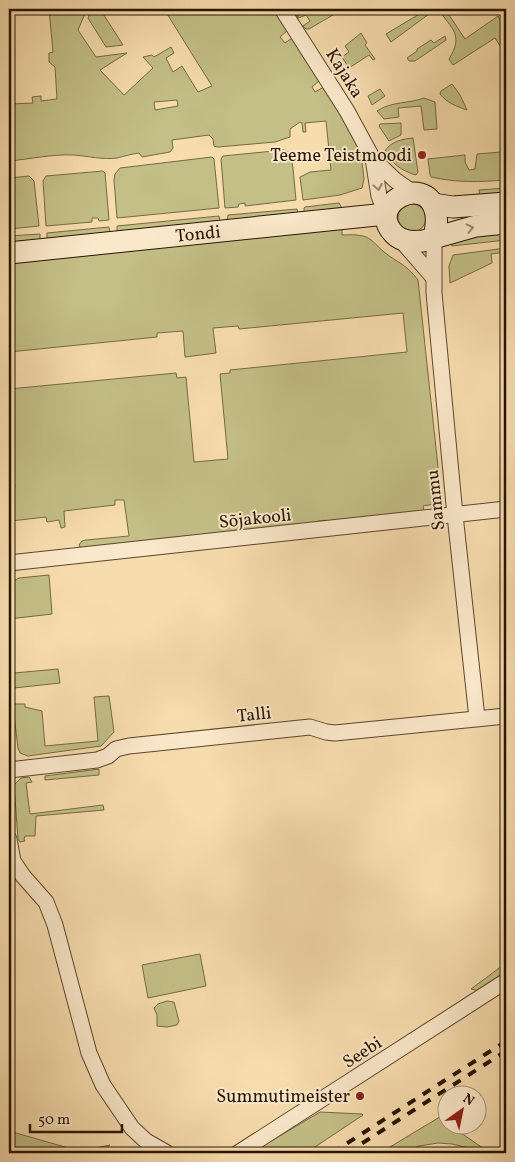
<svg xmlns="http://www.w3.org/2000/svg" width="515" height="1162" font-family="Vollkorn,serif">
<rect width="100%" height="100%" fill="#f7dcae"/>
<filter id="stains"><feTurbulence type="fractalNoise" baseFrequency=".004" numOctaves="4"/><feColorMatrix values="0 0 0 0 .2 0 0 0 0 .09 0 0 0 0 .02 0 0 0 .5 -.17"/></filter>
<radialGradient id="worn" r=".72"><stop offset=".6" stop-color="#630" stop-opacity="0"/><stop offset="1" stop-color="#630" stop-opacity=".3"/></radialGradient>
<g fill="#c3bf86" stroke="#756a43" fill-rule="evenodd">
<path d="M49 9H87L78 30 96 57 127 53 100 70 124 95 153 68 143 57 152 55 154 57 171 47 174 53 166 58 173 72 182 66 198 92 212 86 164 9H275L288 30 280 37 285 43 292 38 320 80 312 87 315 92 322 88 326 89 364 157 365 160 362 162 364 179 362 188 340 195 303 200 300 177 310 172 331 170 326 121 305 123 306 132H303L302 123 300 122 290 129V137L275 142 218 147 214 146 213 139 209 135 172 140 173 148 170 152 142 157 139 153C131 154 125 156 117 158 104 160 87 156 74 155 52 154 31 159 9 161V95L10 104 33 103 32 97 41 96V101L57 99 55 67 49 62V53L53 52ZM177 100 178 106 155 110 154 102Z"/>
<polygon points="92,9 100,9 123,45 106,47 88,18"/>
<polygon points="290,9 343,9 309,29 306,29 303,26 310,21 306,15 296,19"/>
<path d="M438 9H445L465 39 498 16 506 31V55L495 38 453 65 449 59C464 35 452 29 438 9Z"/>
<polygon points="426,10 430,12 429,14 391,42 386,34"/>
<polygon points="361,33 367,43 365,45 375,59 373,60 369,55 349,68 342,57 349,52 345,46"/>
<polygon points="445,36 446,40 415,61 409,61 407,58 417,51 417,49 431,40 434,43"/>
<path d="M452 84 460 95 467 110C456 106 447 103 440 94L441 91Z"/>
<polygon points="380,89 385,96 372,105 368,96"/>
<path d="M424 98 435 102 437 129 424 130 421 106 398 108 399 117 384 119 377 111C392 101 408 104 424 98Z"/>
<polygon points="401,123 401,135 389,141 379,126 380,124"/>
<path d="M413 138 418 172 416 175C402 171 392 164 385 151 391 141 403 139 413 138Z"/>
<polygon points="284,150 290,153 293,168 296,200 245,206 245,203 239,204 238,207 225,208 221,159 223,156"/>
<path d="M501 152 502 155H506V180C478 182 459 183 431 177L430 175 428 159 465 155V162L469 170 475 169 477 154Z"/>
<polygon points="212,157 214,159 219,208 117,218 114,180 115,174 120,168"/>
<polygon points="103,171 105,173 109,220 99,221 98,218 92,218 92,222 46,226 43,181 46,176"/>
<polygon points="29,176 34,181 39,226 9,229 9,178"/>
<polygon points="506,188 506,194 480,197 479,190"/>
<polygon points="339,203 342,208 304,212 304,208 305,207"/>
<circle cx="412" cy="218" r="14"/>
<polygon points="297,209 298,215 227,221 228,215"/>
<polygon points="219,216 220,222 117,232 117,226"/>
<polygon points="109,227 110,233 48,239 47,238 47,233"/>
<path d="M342 229V235C350 235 358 234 366 237 373 240 378 247 384 252 398 263 406 264 418 280L441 495 435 504 423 506 424 511 334 522C328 520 318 519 313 524L84 549 80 547 79 545 82 541 86 540 129 536 124 500H115V505L64 511 65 527 61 528 59 520 47 522 46 517 11 521 14 551 10 553 9 489 15 487 14 479 9 480V389L176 373 177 378 186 377 194 462 228 459 220 374 230 373V370L407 352 403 313 239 329 238 326 213 328 216 353 185 357 183 331 157 333V337L9 352V263Z"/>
<polygon points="506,233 506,240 452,246 450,242 480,236"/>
<polygon points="40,234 40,240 9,244 9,236"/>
<polygon points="506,248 506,252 491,254 492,263 450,283 449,266 453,255"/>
<polygon points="49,575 52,614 9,619 14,673 58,669 60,683 14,688 10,685 9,583 19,578"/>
<polygon points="109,696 114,732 101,746 35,755 28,756 20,753 18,748 13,707 15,704 25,704 25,707 42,711 45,746 98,741 94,697"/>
<polygon points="99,769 99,775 45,780 45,776"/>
<polygon points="29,777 32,782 26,783 30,814 103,805 104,810 36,816 35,836 25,836 24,839 25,841 20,842 18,839 14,785 21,778"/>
<polygon points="200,954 206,986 148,998 142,965"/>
<polygon points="506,963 506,974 481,991 471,989"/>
<polygon points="167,1001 174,1002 179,1021 177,1025 167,1027 157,1026 157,1015 154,1008 158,1004"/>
<polygon points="320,1112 362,1114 363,1115 306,1153 251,1153"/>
<polygon points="443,1115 447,1121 448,1124 490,1153 481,1153 469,1148 452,1144 438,1143 419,1146 402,1153 380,1153"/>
<polygon points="9,1131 79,1151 110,1145 101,1153 9,1153"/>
</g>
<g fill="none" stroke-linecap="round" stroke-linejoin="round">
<polyline stroke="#6e7969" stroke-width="4" points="293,9 297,16"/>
<defs>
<g id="street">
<polyline points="282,9 347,111 373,159 379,196 386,214"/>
<polyline points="373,159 395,180 412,192"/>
<polyline points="434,237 434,293 455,515 477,718"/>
<polyline points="399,238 433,277"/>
<polyline points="9,563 506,509"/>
<polyline points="9,770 97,760 108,756 116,749 129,746 310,727 326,732 335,733 506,716"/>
<polyline points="9,839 13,861 23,876 46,902 55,925 89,1053 103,1085 132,1128 146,1141 167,1153"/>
<polyline points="238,1153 506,981"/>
</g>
<g id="secondary">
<polyline points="433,204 453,207 506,203"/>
<path d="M434 237C436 228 438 219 435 210 425 173 365 204 394 234 402 242 412 242 423 241L476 226 506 223"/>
<path id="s1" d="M9 253 386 214"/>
</g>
</defs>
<use href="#street" stroke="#5b472c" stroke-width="17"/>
<use href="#secondary" stroke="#271500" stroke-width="23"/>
<use href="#street" stroke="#fae8ca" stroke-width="15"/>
<use href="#secondary" stroke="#fae8ca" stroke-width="21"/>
<g stroke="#271500" stroke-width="4" stroke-dasharray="9 9" stroke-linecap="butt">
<polyline points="332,1153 506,1041"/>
<polyline points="347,1153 506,1051"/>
</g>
</g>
<defs><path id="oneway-chevron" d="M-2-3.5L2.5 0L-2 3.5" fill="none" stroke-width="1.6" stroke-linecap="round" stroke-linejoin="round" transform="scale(1.25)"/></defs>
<g stroke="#9b896f">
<use href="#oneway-chevron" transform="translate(378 187) rotate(80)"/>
<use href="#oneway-chevron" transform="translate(470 228) rotate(-13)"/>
</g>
<g fill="#8f2418" stroke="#fae8ca" stroke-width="2">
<circle cx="422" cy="155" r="5"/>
<circle cx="360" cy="1096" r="5"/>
</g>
<g text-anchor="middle" stroke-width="4" stroke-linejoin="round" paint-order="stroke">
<g font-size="18" fill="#271500" stroke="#fae8ca">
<text transform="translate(345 73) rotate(58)" y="6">Kajaka</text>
<text dy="6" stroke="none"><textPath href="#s1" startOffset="190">Tondi</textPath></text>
<text transform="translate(435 500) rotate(-96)" y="6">Sammu</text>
<text transform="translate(255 518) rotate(-6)" y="6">Sõjakooli</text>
<text transform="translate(254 714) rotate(-6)" y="6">Talli</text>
<text transform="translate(362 1052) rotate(-33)" y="6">Seebi</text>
</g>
<g font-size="18" fill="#271500" stroke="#fae8ca" text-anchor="end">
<text x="412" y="161">Teeme Teistmoodi</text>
<text x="350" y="1102">Summutimeister</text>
</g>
</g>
<rect width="515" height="1162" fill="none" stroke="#f7dcae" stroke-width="30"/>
<rect x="10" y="10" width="495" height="1142" fill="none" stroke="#271500" stroke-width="2.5"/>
<rect x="15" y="15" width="485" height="1132" fill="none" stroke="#271500"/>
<g transform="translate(462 1110) rotate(33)"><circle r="24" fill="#fae8ca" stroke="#a69479"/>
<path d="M0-4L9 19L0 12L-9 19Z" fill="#8f2418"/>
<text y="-8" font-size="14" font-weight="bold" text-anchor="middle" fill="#271500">N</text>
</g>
<path d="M30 1124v8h92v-8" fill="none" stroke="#271500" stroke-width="2.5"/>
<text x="38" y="1124" font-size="15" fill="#271500" stroke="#fae8ca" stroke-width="4" paint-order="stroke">50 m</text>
<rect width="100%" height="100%" filter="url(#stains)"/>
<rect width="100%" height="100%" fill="url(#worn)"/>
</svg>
